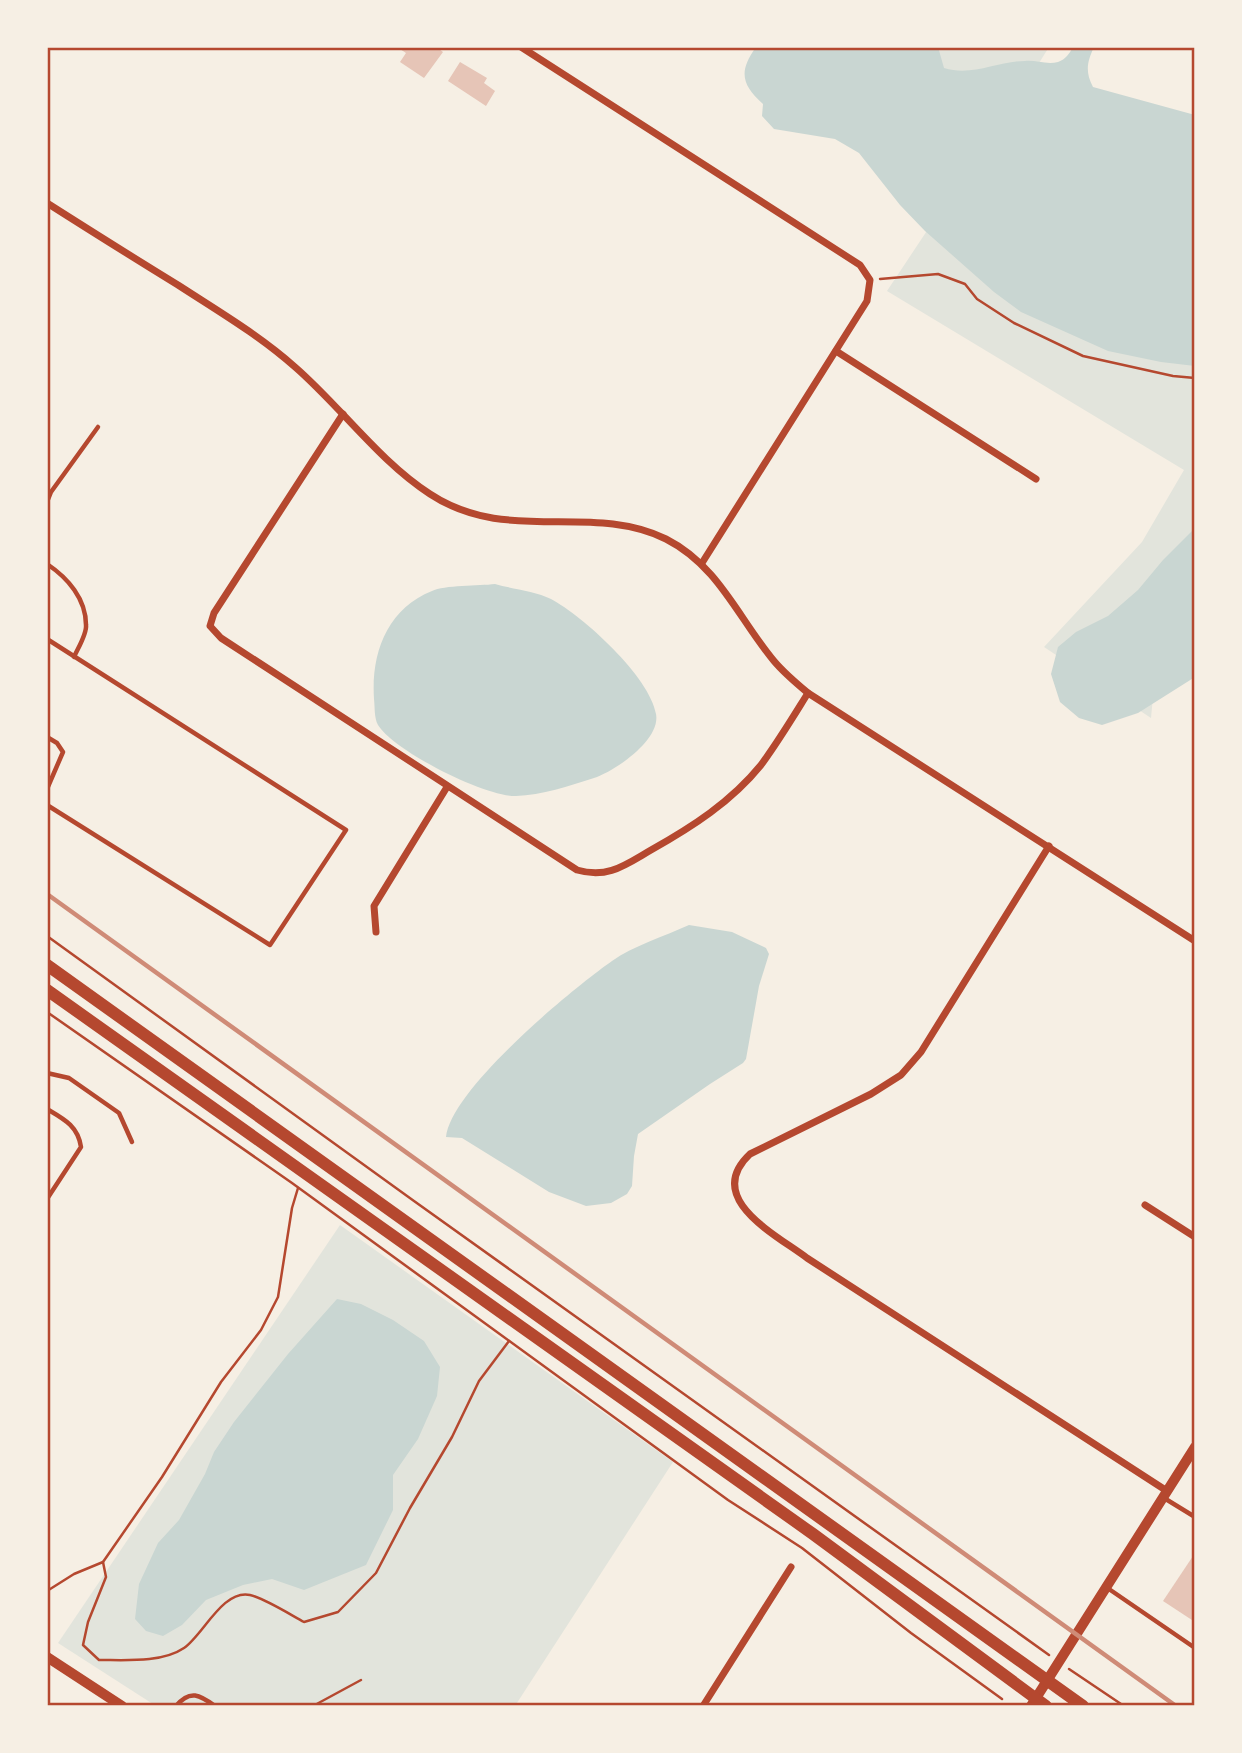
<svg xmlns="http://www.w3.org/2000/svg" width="1242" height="1753" font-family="'Varela Round',sans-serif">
<rect width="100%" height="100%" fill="#f6efe4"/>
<g fill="#e2e4dc">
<polygon points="878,47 1049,47 1029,79 1195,180 1195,600 1157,654 1151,718 1044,647 1142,542 1184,470 887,291 960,181"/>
<polygon points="340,1225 673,1462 515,1706 156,1706 58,1643"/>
</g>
<g fill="#c9d6d2">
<path d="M756 47H938L944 68C972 77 998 61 1025 61 1036 60 1047 65 1058 62 1066 59 1069 54 1073 47H1094C1087 62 1085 72 1093 87L1195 115V366L1161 362 1108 351 1021 312 994 292 925 231 900 205 859 153 835 139 774 129 762 116 763 104C742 85 738 72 756 47Z"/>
<polygon points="1195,528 1195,677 1138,713 1102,725 1079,718 1060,702 1051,674 1058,647 1076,632 1108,616 1138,590 1163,560"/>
<path d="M495 584C512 589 535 591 551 599 583 616 650 677 656 714 661 740 615 771 594 778 569 786 542 795 516 796 485 797 394 751 378 725 374 718 375 707 374 699 371 653 387 609 432 591 444 585 479 586 495 584Z"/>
<path d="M689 925 732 932 766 948 769 954 759 986 746 1059 743 1063 710 1084 638 1134 634 1156 632 1186 627 1194 611 1203 586 1206 549 1192 462 1138 446 1137C451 1089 572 989 612 961 633 946 665 936 689 925Z"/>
<polygon points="337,1299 361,1304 393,1320 424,1341 440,1367 437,1396 418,1439 393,1475 393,1510 366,1565 304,1590 272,1579 243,1585 206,1600 182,1625 163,1636 146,1631 135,1619 139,1584 158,1543 179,1520 205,1474 214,1452 234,1422 288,1354"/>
</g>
<g fill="#e6c5b7">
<polygon points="397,47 436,47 443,52 424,78 400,62 406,53"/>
<polygon points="460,62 487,78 484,83 495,91 486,106 448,81"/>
<polygon points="1195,1553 1195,1622 1163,1601"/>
</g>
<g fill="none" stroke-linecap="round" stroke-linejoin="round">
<g stroke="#b5482f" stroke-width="2.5">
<polyline points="880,279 938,274 965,284 977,299 1014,323 1083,356 1173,376 1195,378"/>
<polyline points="47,936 414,1201 1049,1655"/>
<polyline points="47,1012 292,1183 728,1500 802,1548 911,1633 1002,1699"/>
<path d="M103 1562 106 1577 88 1622 83 1645 99 1660C125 1660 162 1663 184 1648 203 1635 223 1589 250 1595 264 1598 291 1615 304 1622L338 1612 376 1573 410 1508 452 1437 479 1381 509 1341"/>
<polyline points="47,1591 74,1574 103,1562 162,1477 221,1382 261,1330 278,1297 292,1208 298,1188"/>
<polyline points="1069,1669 1124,1706"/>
<polyline points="313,1706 361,1680"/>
</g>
<g stroke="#b5482f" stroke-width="4.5">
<polyline points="47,502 51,492 98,427"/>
<path d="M47 564C68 578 86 599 86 625 87 634 78 648 74 657"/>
<polyline points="47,639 346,830 270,945 47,805"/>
<polyline points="47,737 57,743 63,752 47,789"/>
<polyline points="47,1073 69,1078 119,1113 132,1142"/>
<path d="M47 1109C64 1119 78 1126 81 1147L47 1199"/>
<polyline points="1164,1498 1195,1517"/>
<polyline points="1106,1587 1195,1648"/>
<path d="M176 1706C190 1689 200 1695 215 1706"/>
</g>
<g stroke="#b5482f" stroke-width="7">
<polyline points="521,47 860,265 870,280 867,301 702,563"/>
<path d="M47 203C91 231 134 258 178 285 218 311 259 335 295 367 340 406 380 462 430 494 507 545 591 502 666 539 719 566 738 618 774 661 784 673 796 683 808 693L1195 941"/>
<polyline points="836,351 1036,479"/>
<path d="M343 414 214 613 210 626 221 638 577 870C608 879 625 865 651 850 692 827 731 802 761 765 778 742 793 717 808 693"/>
<path d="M1049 846 921 1052 901 1075 871 1094 750 1154C703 1198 775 1234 807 1258L1167 1491"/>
<polyline points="376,932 374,906 447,787"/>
<polyline points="1145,1205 1195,1237"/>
<polyline points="703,1706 791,1567"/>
</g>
<g stroke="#b5482f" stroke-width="10">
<polyline points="47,1657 122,1706"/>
<polyline points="1031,1706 1195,1447"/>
</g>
<g stroke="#b5482f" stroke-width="12">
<polyline points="47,965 1083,1706"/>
<polyline points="47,990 813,1534 1046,1706"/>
</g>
<polyline stroke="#cf8b77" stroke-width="4.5" points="47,894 1176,1706"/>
</g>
<rect width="1242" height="1753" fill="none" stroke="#f6efe4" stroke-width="98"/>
<rect x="49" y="49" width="1144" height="1655" fill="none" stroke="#b5482f" stroke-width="2.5"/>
</svg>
